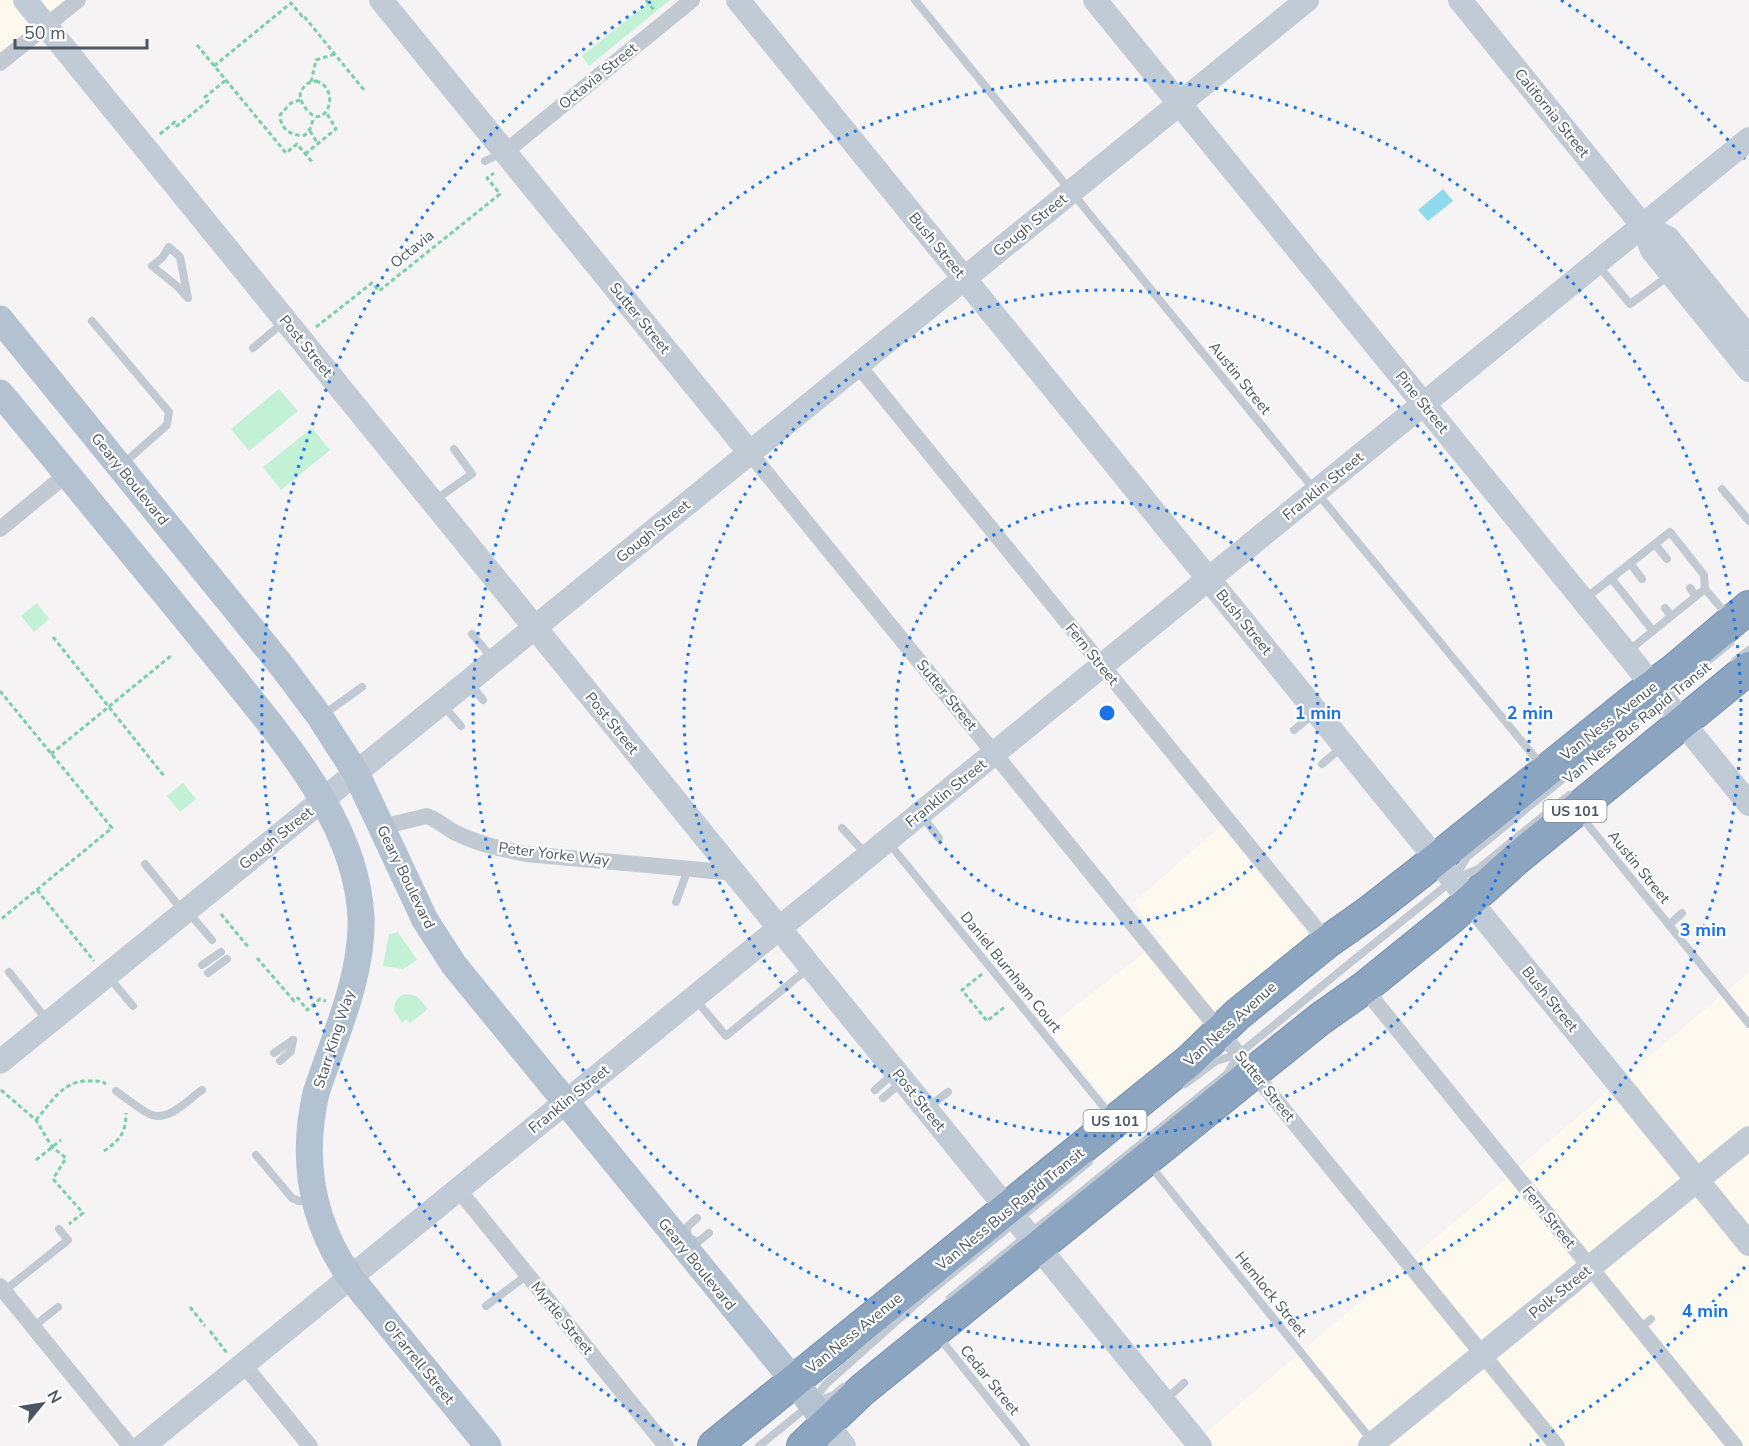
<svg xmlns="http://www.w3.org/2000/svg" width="1749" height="1446" font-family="'Nunito Sans',sans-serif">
<rect width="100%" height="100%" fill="#f5f3f3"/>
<g fill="#fdf9ef">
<polygon points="0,0 73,0 0,60"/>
<polygon points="1221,826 1314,942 1113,1107 1047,1028 1162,939 1133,903"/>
<polygon points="1749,972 1749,1446 1200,1446 1196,1441"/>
</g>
<g fill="#c3f1d5">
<polygon points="652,0 670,0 589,66 582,56"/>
<polygon points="279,389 298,411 249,451 231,429"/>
<polygon points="312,428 330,450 281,490 263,467"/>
<polygon points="37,603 49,619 34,632 21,616"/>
<polygon points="183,783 196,799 180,812 167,796"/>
<polygon points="398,932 417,960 403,969 383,966 389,934"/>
<path d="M405 994C417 994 420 999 427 1008L426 1011 410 1023 406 1019 402 1023 394 1010C395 1001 397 997 405 994Z"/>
</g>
<polygon fill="#90daee" points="1443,189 1453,201 1428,221 1418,210"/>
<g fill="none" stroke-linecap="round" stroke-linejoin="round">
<defs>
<g id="highway">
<polyline points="714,1446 1189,1061 1238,1014 1327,942 1368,913 1418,874 1634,700 1673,671 1749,607"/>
<polyline points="803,1446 862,1390 1254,1072 1320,1019 1364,988 1453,916 1516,859 1749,668"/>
</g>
</defs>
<use href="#highway" stroke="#7690ad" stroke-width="34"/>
<g stroke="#7ad0a6" stroke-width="3" stroke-dasharray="4.5 3" stroke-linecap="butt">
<polyline points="646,0 654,10"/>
<polyline points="197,45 286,153 297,144 313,163"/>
<polyline points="214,66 291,3 302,16 303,15 364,90"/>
<path d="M316 81C342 89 326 130 309 112 304 107 301 102 300 95 302 87 307 82 316 81Z"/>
<polyline points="311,82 316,60 335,54"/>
<path d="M300 100 291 103 280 115C280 128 291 137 305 135L310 129 314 117"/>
<polyline points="310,131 318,144"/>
<polyline points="160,134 175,122 177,126 208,101 205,97 226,80"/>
<polyline points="305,154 336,129 326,112"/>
<polyline points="316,327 372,283 379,291 500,194 487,178 494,173"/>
<polyline points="53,637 164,776"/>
<polyline points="0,691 112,828 0,920"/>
<polyline points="51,754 172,655"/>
<polyline points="37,890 94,961"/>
<polyline points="221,914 249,948"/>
<polyline points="257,958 294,1001 298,998 307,1010 320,999 326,1001"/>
<polyline points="982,974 962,990 987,1021 1006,1006"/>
<polyline points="1,1090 36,1120 52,1147 66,1158 53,1179 83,1213 69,1224"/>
<path d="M36 1120C50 1104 63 1080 88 1081 95 1081 100 1080 106 1084"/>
<path d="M104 1151C120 1140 126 1133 126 1113"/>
<polyline points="36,1160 61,1140"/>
<polyline points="190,1307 205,1326"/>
<polyline points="210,1331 227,1353"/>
</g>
<g stroke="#c1cad2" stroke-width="8">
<polyline points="915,0 1299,471 1542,766"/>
<polyline points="485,161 502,153"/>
<polygon points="169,247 180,257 188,298 177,286 152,266 162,258"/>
<polyline points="1597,264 1630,304 1670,275"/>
<polyline points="92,321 169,412 167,425 123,464"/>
<polyline points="253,348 285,321"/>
<polyline points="1722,489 1749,521"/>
<polyline points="435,500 472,474 454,449"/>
<polyline points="1655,544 1667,559"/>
<polyline points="1630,563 1642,579"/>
<polyline points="1611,578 1653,631"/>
<polyline points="1690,588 1696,596"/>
<polyline points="1586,598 1670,532 1704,575 1705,589"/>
<polyline points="1665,608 1671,616"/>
<polyline points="472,634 492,658"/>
<polyline points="1627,652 1705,589 1728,616"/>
<polyline points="1735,661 1749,650"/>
<polyline points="469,682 483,700"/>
<polyline points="442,704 461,726"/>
<polyline points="323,715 362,687"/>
<polyline points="1294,730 1314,714"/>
<polyline points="1322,764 1341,748"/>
<polyline points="1580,815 1749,1024"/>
<polyline points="922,816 939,838"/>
<polyline points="842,828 866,854"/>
<polyline points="888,842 1111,1116"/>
<polyline points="145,864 182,910"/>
<polyline points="1455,877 1467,857 1730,643"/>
<polyline points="676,902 688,869"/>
<polyline points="189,913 212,940"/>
<polyline points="1669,925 1682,913"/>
<polyline points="202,965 221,952"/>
<polyline points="9,972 47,1020"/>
<polyline points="208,973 227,959"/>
<polyline points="108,976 133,1006"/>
<polyline points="696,1000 726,1036 810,967"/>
<polyline points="274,1053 293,1040"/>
<polyline points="280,1061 291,1051 293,1040"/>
<polyline points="1185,1084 1216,1061 1239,1054"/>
<polyline points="875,1090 895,1072"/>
<path d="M116 1091C126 1098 141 1111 152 1115 170 1121 189 1099 202 1090"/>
<polyline points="883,1098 903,1081"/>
<polyline points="927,1108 948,1092"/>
<polyline points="256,1155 292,1198 299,1201 312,1202"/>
<polyline points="1149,1164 1373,1442"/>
<polyline points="688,1238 687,1227 697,1218"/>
<polyline points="689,1238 698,1242 709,1233"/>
<polyline points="4,1291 68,1240 59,1229"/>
<polyline points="950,1298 1227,1074 1239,1054 1345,967 1453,880 1478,869 1569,795"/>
<polyline points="486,1306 527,1275"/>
<polyline points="33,1327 58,1307"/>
<polyline points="1640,1328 1651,1319"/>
<polyline points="938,1336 1026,1446"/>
<polyline points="1165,1400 1184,1383"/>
<polyline points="815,1402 834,1395 843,1387"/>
<polyline points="759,1446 811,1404 826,1384 926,1295 1089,1162"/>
</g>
<g stroke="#c1cad2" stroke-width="16">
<polyline points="0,63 78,0"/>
<polyline points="505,152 692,0"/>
<polyline points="858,365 1327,942"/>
<polyline points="750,453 1557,1446"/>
<polyline points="0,529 67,474"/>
<path d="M381 827 427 816C438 820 446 828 456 833 478 844 502 849 526 854L735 873"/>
<polyline points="1364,988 1735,1446"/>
<polyline points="458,1189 666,1446"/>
<polyline points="0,1286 130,1446"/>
<polyline points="243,1364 310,1446"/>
</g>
<g stroke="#c1cbd6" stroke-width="24">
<polyline points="25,0 1200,1446"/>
<polyline points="381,0 750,453"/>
<polyline points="738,0 1749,1244"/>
<polyline points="1095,0 1749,804"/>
<polyline points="1460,0 1643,226 1652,250 1749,370"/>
<polyline points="1643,226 1668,238 1749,338"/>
<polyline points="0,1062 1307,0"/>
<polyline points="827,1424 844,1446"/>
<polyline points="143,1446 1749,139"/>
<polyline points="1370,1446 1749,1138"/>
</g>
<g stroke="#b3c2d1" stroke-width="27">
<polyline points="0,319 281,665 320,717 356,773 425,920 454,965 794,1381 827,1424"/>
<path d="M0 393C56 460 111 528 167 596 193 628 219 659 244 691 295 754 358 833 361 918 363 976 334 1038 316 1093 301 1159 311 1221 350 1277L488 1446"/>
</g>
<use href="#highway" stroke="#8ba5c1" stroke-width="32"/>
</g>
<g fill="none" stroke="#1a73e8" stroke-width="3" stroke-dasharray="3 6">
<circle cx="1107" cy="713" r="211"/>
<circle cx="1107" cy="713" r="423"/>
<circle cx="1107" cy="713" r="634"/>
<path d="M1745 1267A845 845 0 0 1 1530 1445M685 1445A845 845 0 0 1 653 0M1561 0A845 845 0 0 1 1745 159"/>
</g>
<g text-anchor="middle" stroke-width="4.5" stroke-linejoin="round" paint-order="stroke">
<g fill="#fff" stroke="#808990" stroke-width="1.5">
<rect x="1543.5" y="800" width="63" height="22" rx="4.5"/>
<rect x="1083.5" y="1110" width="63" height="22" rx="4.5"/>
</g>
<g font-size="14" font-weight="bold" fill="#4a5661">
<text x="1575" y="816">US 101</text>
<text x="1115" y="1126">US 101</text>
</g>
<g font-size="15" fill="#4a5661" stroke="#fff">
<text transform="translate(598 76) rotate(-39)" y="5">Octavia Street</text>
<text transform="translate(1552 113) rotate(51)" y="5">California Street</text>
<text transform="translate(1030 225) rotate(-39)" y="5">Gough Street</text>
<text transform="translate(937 245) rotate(51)" y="5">Bush Street</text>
<text transform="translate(412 249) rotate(-39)" y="5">Octavia</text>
<text transform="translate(640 318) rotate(51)" y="5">Sutter Street</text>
<text transform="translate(306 346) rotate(51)" y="5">Post Street</text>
<text transform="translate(1240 378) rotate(51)" y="5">Austin Street</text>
<text transform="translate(1422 402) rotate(51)" y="5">Pine Street</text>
<text transform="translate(130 479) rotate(51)" y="5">Geary Boulevard</text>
<text transform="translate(1323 486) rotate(-39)" y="5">Franklin Street</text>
<text transform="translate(653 531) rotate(-39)" y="5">Gough Street</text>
<text transform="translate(1244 622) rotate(51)" y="5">Bush Street</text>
<text transform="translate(1092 654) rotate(51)" y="5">Fern Street</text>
<text transform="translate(947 695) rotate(51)" y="5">Sutter Street</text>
<text transform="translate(1609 721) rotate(-38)" y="5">Van Ness Avenue</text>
<text transform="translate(612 723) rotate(51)" y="5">Post Street</text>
<text transform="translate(1637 723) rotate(-39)" y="5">Van Ness Bus Rapid Transit</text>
<text transform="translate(946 793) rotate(-39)" y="5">Franklin Street</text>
<text transform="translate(276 838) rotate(-39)" y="5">Gough Street</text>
<text transform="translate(554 854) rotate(7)" y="5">Peter Yorke Way</text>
<text transform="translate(1639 867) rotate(51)" y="5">Austin Street</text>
<text transform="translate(406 877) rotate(64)" y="5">Geary Boulevard</text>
<text transform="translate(1011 972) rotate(51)" y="5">Daniel Burnham Court</text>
<text transform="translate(1550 999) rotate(51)" y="5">Bush Street</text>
<text transform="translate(1230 1024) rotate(-42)" y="5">Van Ness Avenue</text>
<text transform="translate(334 1039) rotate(-72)" y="5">Starr King Way</text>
<text transform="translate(1265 1086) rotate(51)" y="5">Sutter Street</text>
<text transform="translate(569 1099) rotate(-39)" y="5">Franklin Street</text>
<text transform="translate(919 1100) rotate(51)" y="5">Post Street</text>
<text transform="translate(1010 1209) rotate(-39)" y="5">Van Ness Bus Rapid Transit</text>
<text transform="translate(1549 1217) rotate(51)" y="5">Fern Street</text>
<text transform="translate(697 1264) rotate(51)" y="5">Geary Boulevard</text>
<text transform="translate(1560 1292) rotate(-39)" y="5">Polk Street</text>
<text transform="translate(1271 1294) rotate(51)" y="5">Hemlock Street</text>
<text transform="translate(562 1318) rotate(51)" y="5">Myrtle Street</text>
<text transform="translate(854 1333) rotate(-39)" y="5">Van Ness Avenue</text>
<text transform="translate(419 1362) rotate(51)" y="5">O'Farrell Street</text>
<text transform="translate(990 1380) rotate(51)" y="5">Cedar Street</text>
</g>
</g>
<circle cx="1107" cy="713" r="9" fill="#1a73e8" stroke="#fff" stroke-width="3"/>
<g font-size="18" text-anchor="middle" font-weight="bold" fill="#1a73e8" stroke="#fff" stroke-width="4.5" stroke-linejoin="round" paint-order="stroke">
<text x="1318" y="719">1 min</text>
<text x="1530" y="719">2 min</text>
<text x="1703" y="936">3 min</text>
<text x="1705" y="1317">4 min</text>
</g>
<g transform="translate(42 1404) rotate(60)" stroke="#ffffff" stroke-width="4.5" paint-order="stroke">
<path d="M0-4.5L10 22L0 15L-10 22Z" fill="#4a5661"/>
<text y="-9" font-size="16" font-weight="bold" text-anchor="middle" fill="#4a5661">N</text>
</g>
<path d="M15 39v9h132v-9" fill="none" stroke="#4a5661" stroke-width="3"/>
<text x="24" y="39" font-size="18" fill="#4a5661" stroke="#ffffff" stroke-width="4.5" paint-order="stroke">50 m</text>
</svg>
